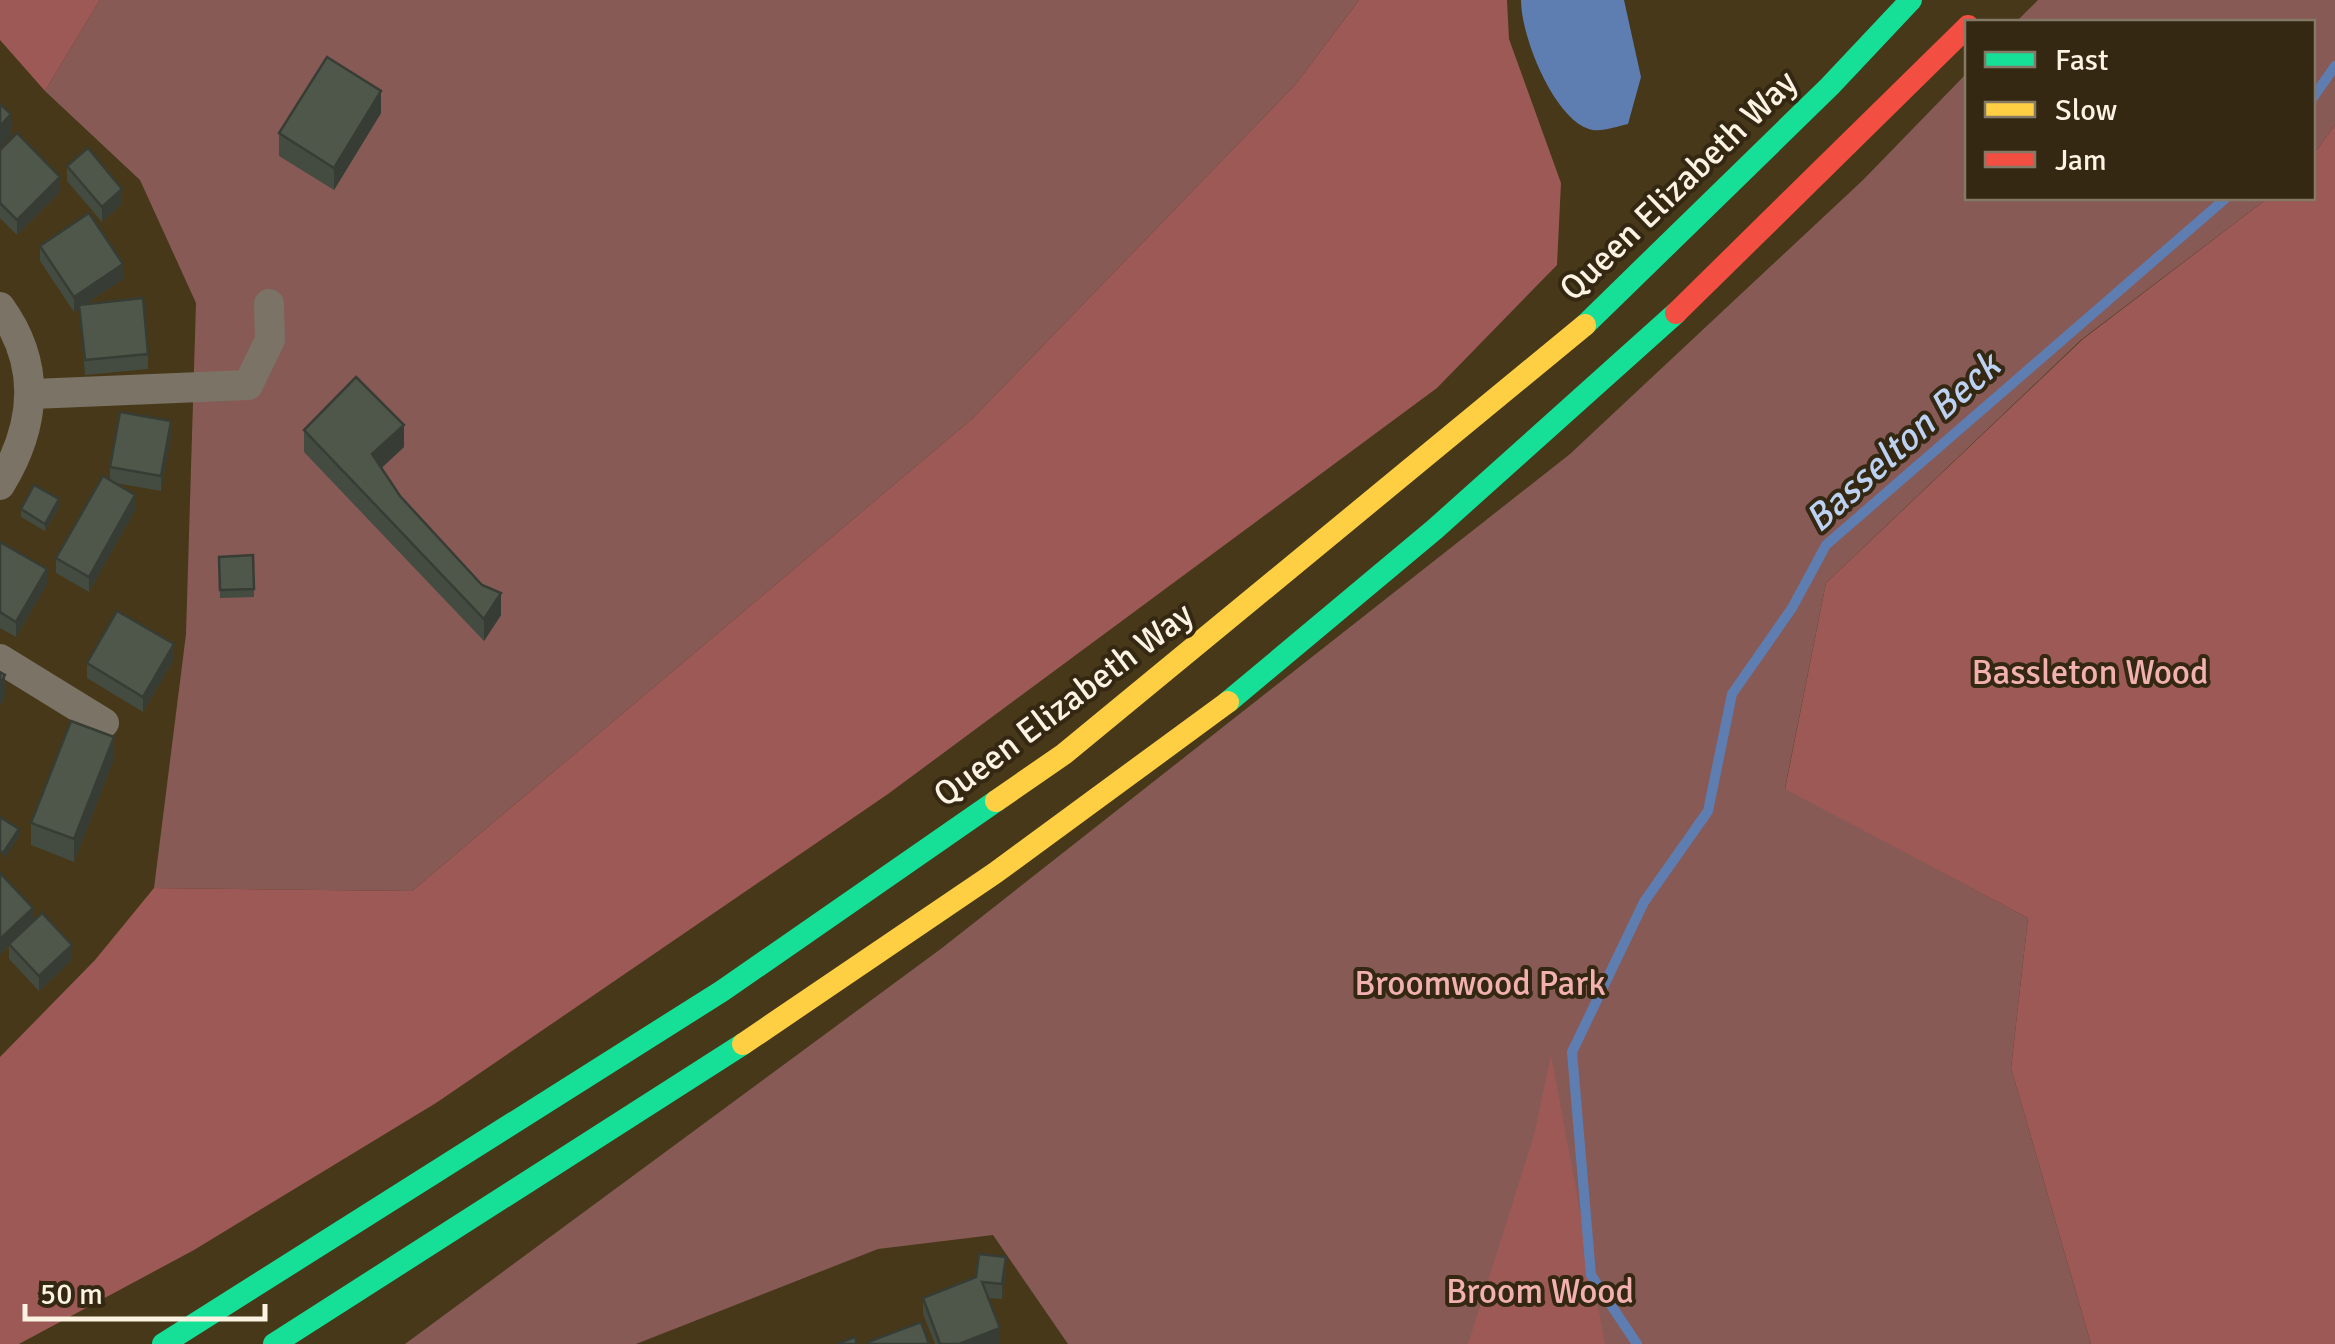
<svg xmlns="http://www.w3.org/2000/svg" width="2335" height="1344" font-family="Signika,sans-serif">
<rect width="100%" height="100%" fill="#463819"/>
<g fill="#875a56">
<polygon points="100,0 1359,0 1295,85 973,418 412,891 154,888 186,634 196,303 140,180 45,91"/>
<polygon points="2038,0 2335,0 2335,125 2313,155 2312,22 2016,22"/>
<polygon points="1967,73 1968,198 2268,198 2082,339 1826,583 1785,788 2028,918 2011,1068 2091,1344 1068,1344 993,1235 878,1249 636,1344 405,1344 942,948 1570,454 1863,180"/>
</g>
<g fill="#9c5956">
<polygon points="0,0 100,0 45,91 0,40"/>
<polygon points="1359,0 1507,0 1509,39 1561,183 1557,265 1437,388 888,794 436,1103 194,1250 19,1344 0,1344 0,1057 95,960 154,888 412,891 973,418 1295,85"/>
<polygon points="2335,125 2335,1344 2091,1344 2011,1068 2028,918 1785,789 1826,583 2083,339 2268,198 2312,198 2313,155"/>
<polygon points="1551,1055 1605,1344 1468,1344 1534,1135"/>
</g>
<path fill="#5e7eb1" d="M1521 0H1624L1641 77 1628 124C1617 126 1600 133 1589 129 1553 117 1521 36 1521 0Z"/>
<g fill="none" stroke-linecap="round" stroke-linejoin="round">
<g stroke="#5e7eb1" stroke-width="10">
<polyline points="2312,99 2335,66"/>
<polyline points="1637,1344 1591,1275 1572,1052 1644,902 1708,811 1732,694 1792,608 1826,545 2226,198"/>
</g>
<g stroke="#7a7366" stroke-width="30">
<path d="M0 307C42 365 36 426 0 485"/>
<polyline points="33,394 248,385 270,340 269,304"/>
<polyline points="0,659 104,723"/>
</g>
<g stroke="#16e098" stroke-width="22">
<polyline points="1585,325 1830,86 1911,0"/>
<polyline points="1228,702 1435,529 1676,313"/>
<polyline points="163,1344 722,991 996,801"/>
<polyline points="274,1344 743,1044"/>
</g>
<g stroke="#ffcf43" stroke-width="22">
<polyline points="996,801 1064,754 1585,325"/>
<polyline points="743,1044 995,873 1228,702"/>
</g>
<polyline stroke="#f24e42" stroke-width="22" points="1676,313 1968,26"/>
</g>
<g fill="#444b40">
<polygon points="381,113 334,190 279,156 279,133"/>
<polygon points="0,150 60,192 17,235 0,218"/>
<polygon points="67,166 122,204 102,222 67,181"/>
<polygon points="40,246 123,279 86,304 148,354 148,369 85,375 79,308 74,312 40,261"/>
<polygon points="304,430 404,447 381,468 400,496 482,585 501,615 484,641 304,452"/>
<polygon points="171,436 161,491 115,483 135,510 89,592 56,573 56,558 110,480 110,467"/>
<polygon points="59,507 45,531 21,517 21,509"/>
<polygon points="0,542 47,584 16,637 0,628"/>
<polygon points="253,555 254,597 220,598 219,557"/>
<polygon points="174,659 143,712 87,678 87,663"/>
<polygon points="114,759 74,862 31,845 31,823"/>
<polygon points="0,873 33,921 72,960 39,991 9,959 9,946 0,954"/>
<polygon points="1006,1272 1002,1299 988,1298 1000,1343 935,1344 923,1314 923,1298"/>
</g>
<g fill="#373d34">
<polygon points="381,91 381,113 334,190 334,168"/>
<polygon points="11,114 11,136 0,148 0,126"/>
<polygon points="60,177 60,192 17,235 17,220"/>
<polygon points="122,189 122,204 102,222 102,207"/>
<polygon points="123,264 123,279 74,312 74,297"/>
<polygon points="171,421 171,436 161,491 161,476"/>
<polygon points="404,425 404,447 372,477 372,454"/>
<polygon points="135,495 135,510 89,592 89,577"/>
<polygon points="59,499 59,507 45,531 45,524"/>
<polygon points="47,569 47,584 16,637 16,622"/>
<polygon points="501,593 501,615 484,641 484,619"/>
<polygon points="174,644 174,659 143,712 143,697"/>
<polygon points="5,675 5,697 0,706 0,684"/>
<polygon points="114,737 114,759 74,862 74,839"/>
<polygon points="19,829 19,837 3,860 3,853"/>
<polygon points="33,908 33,923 0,954 0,939"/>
<polygon points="72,945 72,960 39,991 39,976"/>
<polygon points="1006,1257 1006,1272 1002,1299 1002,1284"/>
<polygon points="1000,1328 1000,1343 997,1344 959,1344"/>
</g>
<g fill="#4f574a" stroke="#373d34" stroke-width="2.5">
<polygon points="327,57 381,91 334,168 279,133"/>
<polygon points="0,104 11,114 0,126"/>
<polygon points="17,133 60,177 17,220 0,203 0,150"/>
<polygon points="88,148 122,189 102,207 67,166"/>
<polygon points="89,213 123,264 74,297 40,246"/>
<polygon points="143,298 148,354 85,360 79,305"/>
<polygon points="356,377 404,425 372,454 400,496 482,585 501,593 484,619 304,430"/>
<polygon points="120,412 171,421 161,476 110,467"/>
<polygon points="103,476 135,495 89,577 56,558"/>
<polygon points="34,485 59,499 45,524 21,509"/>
<polygon points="0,542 47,569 16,622 0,612"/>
<polygon points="253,555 254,589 220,590 219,557"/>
<polygon points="117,611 174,644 143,697 87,663"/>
<polygon points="0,672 5,675 0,684"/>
<polygon points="71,721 114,737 74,839 31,823"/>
<polygon points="0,817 19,829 3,853 0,851"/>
<polygon points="0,873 33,908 0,939"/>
<polygon points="42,913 72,945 39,976 9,944"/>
<polygon points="979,1254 1006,1257 1002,1284 982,1282 1000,1328 959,1344 940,1344 923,1298 976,1277"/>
<polygon points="921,1322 929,1344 869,1344 868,1342"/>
<polygon points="855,1337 857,1344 837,1344"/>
</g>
<g text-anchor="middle" stroke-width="8" stroke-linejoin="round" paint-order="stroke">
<g font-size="35" fill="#fcf3e3" stroke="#342813">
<text transform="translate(1678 185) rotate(-44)" y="12">Queen Elizabeth Way</text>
<text transform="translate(1063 704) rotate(-37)" y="12">Queen Elizabeth Way</text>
</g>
<g font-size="35" fill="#f2b1b0" stroke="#342813">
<text x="2090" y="684">Bassleton Wood</text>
<text x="1480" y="995">Broomwood Park</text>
<text x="1540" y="1303">Broom Wood</text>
</g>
<g font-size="38" font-style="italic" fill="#bdd2f3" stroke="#342813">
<text transform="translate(1902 442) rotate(-42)" y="13">Basselton Beck</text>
</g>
</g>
<rect x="1965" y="20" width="350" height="180" fill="#342813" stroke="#847966" stroke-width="2.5"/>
<rect x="1985" y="52" width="50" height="15" fill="#16e098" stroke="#847966" stroke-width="2.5"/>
<text x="2055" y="70" font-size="30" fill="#fcf3e3">Fast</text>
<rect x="1985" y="102" width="50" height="15" fill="#ffcf43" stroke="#847966" stroke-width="2.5"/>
<text x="2055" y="120" font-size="30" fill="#fcf3e3">Slow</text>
<rect x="1985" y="152" width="50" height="15" fill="#f24e42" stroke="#847966" stroke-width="2.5"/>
<text x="2055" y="170" font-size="30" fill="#fcf3e3">Jam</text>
<path d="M25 1304v15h240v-15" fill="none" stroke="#fcf3e3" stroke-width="5"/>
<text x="40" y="1304" font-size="30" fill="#fcf3e3" stroke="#342813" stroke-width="8" paint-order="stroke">50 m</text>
</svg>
